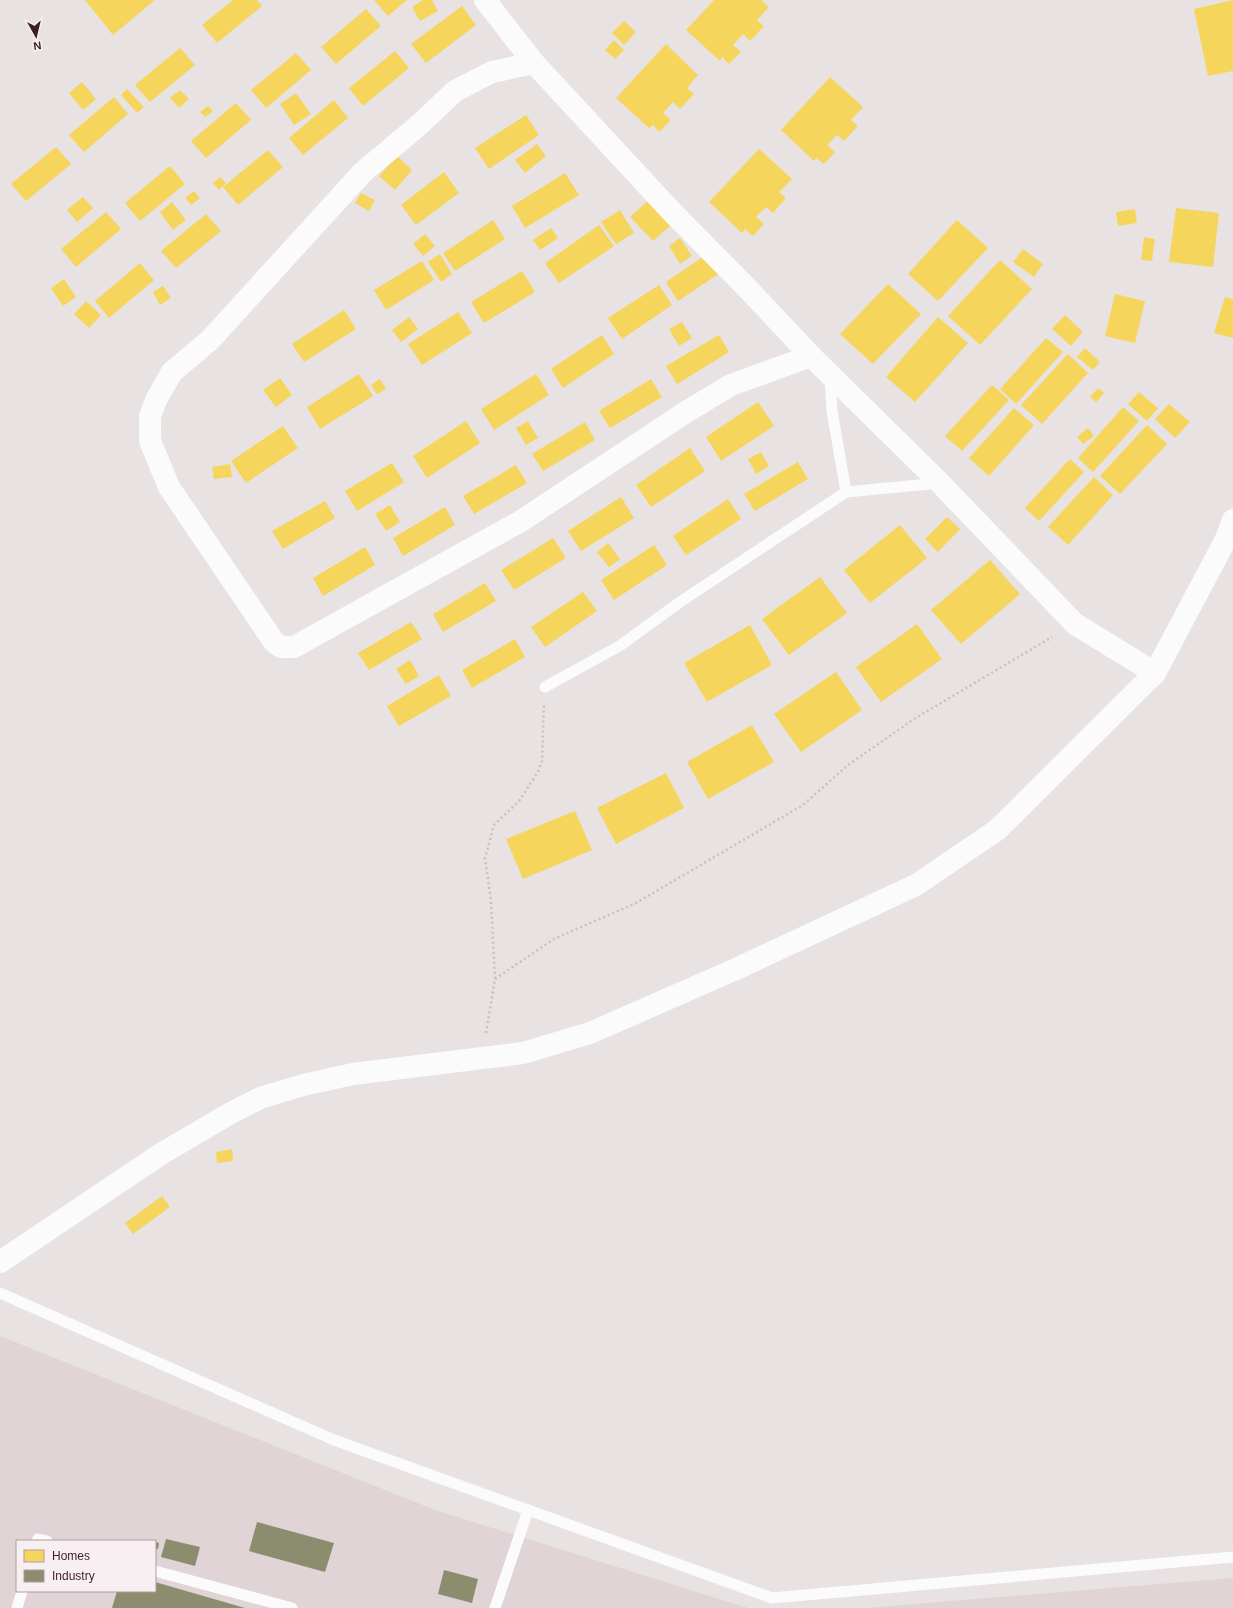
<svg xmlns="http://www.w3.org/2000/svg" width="1233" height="1608" font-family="Helvetica,sans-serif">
<rect width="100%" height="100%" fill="#e8e2e3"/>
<g fill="#e0d4d7" fill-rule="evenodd">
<path d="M0 1336 435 1510 748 1608H0ZM17 1541H155V1591H17Z"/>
<polygon points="1233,1578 1233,1608 865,1608"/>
</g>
<g fill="#f6d55c">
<polygon points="85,0 155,0 113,35"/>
<polygon points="233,0 257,0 262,6 217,43 202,25"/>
<polygon points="374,0 407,0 388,16"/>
<polygon points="423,0 432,0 438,11 420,21 412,7"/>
<polygon points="714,0 761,0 769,7 757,20 764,26 750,41 743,34 733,45 741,52 729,64 722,57 720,61 686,30"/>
<polygon points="1233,0 1233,71 1208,76 1194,9"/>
<polygon points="462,6 476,25 426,63 411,44"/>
<polygon points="366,9 381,26 336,64 321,47"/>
<polygon points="624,21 636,32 624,45 612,33"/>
<polygon points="614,40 624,50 615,59 605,50"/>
<polygon points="666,44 698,75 687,88 694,94 680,109 673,102 663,113 671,120 659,132 653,125 649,128 616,98"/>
<polygon points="180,48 195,65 150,102 135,85"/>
<polygon points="395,51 409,68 363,106 349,88"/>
<polygon points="296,53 311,70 266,108 251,90"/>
<polygon points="830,77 863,107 851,120 858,126 844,141 837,135 827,145 835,152 824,164 816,158 814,161 781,130"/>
<polygon points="82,82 96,99 83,110 69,93"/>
<polygon points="127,89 144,107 137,113 121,95"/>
<polygon points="180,90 189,99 179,108 170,98"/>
<polygon points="296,93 311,114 294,125 280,104"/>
<polygon points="114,97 128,114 84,152 69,135"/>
<polygon points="334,100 348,118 303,155 289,138"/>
<polygon points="236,103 251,120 206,158 191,141"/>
<polygon points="208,106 213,111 205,117 200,112"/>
<polygon points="526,115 539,135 489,169 475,148"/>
<polygon points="537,144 546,156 525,173 515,160"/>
<polygon points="56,147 71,164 26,201 11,184"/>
<polygon points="759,149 792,179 779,192 786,198 773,213 766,207 756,217 764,224 753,236 745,229 742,233 709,202"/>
<polygon points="268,150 283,167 238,205 223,187"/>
<polygon points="397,156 412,170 395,190 379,176"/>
<polygon points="170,166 185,184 140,221 125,203"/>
<polygon points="444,172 459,193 416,225 401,205"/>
<polygon points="565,173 579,195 525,228 512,206"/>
<polygon points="220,177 226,183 219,190 213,183"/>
<polygon points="194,191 200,198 191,205 185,198"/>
<polygon points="361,193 375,200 369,211 355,203"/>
<polygon points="83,197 93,208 77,222 67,210"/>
<polygon points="650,199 672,224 653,241 630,217"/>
<polygon points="172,202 186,220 173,230 160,212"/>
<polygon points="1176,208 1219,213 1213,267 1169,262"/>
<polygon points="1135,209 1137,223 1118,226 1116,212"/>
<polygon points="620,210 634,233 616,244 601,222"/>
<polygon points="106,212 121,229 76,267 61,249"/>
<polygon points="206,214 221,231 176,268 161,251"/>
<polygon points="493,220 505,239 455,271 443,253"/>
<polygon points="957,220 988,248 938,301 908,274"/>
<polygon points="599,225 614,246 559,283 545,263"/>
<polygon points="551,228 558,238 540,250 533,240"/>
<polygon points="425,234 435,246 423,256 413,244"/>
<polygon points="1144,237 1155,239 1152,261 1141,260"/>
<polygon points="680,238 692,256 680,264 669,246"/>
<polygon points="1023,249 1043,264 1034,277 1013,262"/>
<polygon points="440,254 452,274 441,282 428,262"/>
<polygon points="707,254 720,273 678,301 666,282"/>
<polygon points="1000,260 1032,289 980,345 948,316"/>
<polygon points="422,261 434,280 386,310 374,290"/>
<polygon points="140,263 154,280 109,318 95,301"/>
<polygon points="522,271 535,292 484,323 471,302"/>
<polygon points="64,279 76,297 63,306 51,288"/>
<polygon points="888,284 921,314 873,364 840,334"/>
<polygon points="659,285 672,305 622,339 608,318"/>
<polygon points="163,286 171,298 160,305 153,292"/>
<polygon points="1115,294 1145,301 1135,343 1105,336"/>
<polygon points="1225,297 1233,299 1233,338 1214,333"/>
<polygon points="86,301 101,315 89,328 74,314"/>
<polygon points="344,310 356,329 304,362 292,344"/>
<polygon points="458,312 472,333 422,365 408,344"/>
<polygon points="1065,315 1083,332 1071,346 1052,329"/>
<polygon points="409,317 418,329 401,342 392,330"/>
<polygon points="938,317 968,343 915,402 886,377"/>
<polygon points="682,322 692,338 679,346 669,329"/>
<polygon points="602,335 614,354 563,388 551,369"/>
<polygon points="719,335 729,352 677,384 666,366"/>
<polygon points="1046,338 1063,352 1016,404 1000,389"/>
<polygon points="1085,348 1100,362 1093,370 1077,357"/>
<polygon points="1068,354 1088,373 1042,424 1021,405"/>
<polygon points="359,374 373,396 320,429 307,407"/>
<polygon points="536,374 549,395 494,430 481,409"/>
<polygon points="280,378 292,395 276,407 263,390"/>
<polygon points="380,379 386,389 377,394 371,385"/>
<polygon points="651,379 662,397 610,428 599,411"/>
<polygon points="992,385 1009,400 962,451 945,436"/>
<polygon points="1098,388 1104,393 1096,402 1090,397"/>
<polygon points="1139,392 1158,408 1147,421 1128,404"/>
<polygon points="758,402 774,426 721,461 706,437"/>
<polygon points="1169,404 1190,422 1175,438 1155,419"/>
<polygon points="1123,407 1139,421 1093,472 1078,458"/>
<polygon points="1014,408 1034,425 989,476 969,458"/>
<polygon points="466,421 480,443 427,478 413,456"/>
<polygon points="528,421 538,438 526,445 516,428"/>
<polygon points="585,422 595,440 543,471 532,454"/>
<polygon points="1147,425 1167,444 1120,494 1100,476"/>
<polygon points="283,426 298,448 246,483 231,461"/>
<polygon points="1088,428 1094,436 1083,444 1077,437"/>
<polygon points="690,448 705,471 651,507 636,485"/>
<polygon points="761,452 769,466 756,474 748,459"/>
<polygon points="1070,459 1084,472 1039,521 1025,508"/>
<polygon points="798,462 808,479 755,511 744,494"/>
<polygon points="392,463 404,482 357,511 345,491"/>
<polygon points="230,464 232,477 214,479 212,467"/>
<polygon points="516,465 527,483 474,514 463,496"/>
<polygon points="1094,477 1113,495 1068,545 1048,527"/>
<polygon points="621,497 634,518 581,551 568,531"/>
<polygon points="728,499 741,519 686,555 673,536"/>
<polygon points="325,501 335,518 283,549 272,531"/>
<polygon points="390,505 400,522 386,531 375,514"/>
<polygon points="445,507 455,525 403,556 393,538"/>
<polygon points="947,517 960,529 938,552 925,539"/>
<polygon points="900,525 927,558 870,603 844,570"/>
<polygon points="553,538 566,558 514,590 501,570"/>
<polygon points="608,543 620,559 609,567 597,552"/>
<polygon points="654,545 667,565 614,600 601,580"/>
<polygon points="365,547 375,565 323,596 313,578"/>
<polygon points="990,560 1020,594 961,644 931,610"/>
<polygon points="820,577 847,613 789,655 762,619"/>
<polygon points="485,583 496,601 443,632 433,614"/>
<polygon points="583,592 597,611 545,647 531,627"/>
<polygon points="411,622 422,639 369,670 358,653"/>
<polygon points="917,624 942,659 881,702 856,667"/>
<polygon points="750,625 772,665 707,702 684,663"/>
<polygon points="515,639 525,657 472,688 462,670"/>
<polygon points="410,660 419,676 406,684 396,669"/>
<polygon points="836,672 862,710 801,752 774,714"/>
<polygon points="439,675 451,696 399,726 387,706"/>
<polygon points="752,725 774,762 708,799 687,762"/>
<polygon points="666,773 684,808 616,844 597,808"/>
<polygon points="575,811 592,850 523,879 506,839"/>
<polygon points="232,1149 233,1161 217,1163 216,1152"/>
<polygon points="162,1196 170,1207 133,1234 125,1223"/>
</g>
<g fill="#8c8c6e">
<polygon points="257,1522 334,1543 325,1572 249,1551"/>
<polygon points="166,1539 200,1547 195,1566 161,1557"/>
<polygon points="155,1542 159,1543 158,1549 155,1548"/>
<polygon points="444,1570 478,1579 472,1603 438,1594"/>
<polygon points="155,1582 245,1608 112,1608 117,1591 155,1591"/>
</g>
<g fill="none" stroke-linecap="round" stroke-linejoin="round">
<g stroke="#c9bfc0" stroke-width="2.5" stroke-dasharray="2 3" stroke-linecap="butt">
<polyline points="495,979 554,939 636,903 803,805 848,765 914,719 1052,637"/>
<polyline points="486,1033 495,979 491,901 485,858 494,825 519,801 538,772 542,761 544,705"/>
</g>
<g stroke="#fcfbfb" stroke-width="11">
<polyline points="830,377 832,411 846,492"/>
<polyline points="545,687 621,645 680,602 846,492 940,483"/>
<polyline points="0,1293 334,1440 772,1598 1233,1557"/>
<polyline points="37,1541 38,1539 47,1541"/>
<polyline points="155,1571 292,1608"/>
<polyline points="17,1608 22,1591"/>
<polyline points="495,1608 528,1510"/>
</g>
<g stroke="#fcfbfb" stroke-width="22">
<polyline points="485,0 534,63 672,212 747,288 811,356 940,483 1075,624 1155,673"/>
<polyline points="534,63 492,72 455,91 419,125 363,172 210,340 172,372 156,400 150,416 150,441 169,487 274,642 281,647 294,647 521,521 686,412 731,385 811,356"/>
<polyline points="0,1262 161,1154 229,1114 260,1098 303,1085 353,1074 523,1053 590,1033 736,969 916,885 997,830 1155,673 1225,541 1233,520"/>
</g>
</g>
<rect x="16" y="1540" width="140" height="52" fill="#f8eff2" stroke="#ad9c9e"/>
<rect x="24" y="1550" width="20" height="12" fill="#f6d55c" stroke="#ad9c9e"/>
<text x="52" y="1560" font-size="12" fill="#3d1f21">Homes</text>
<rect x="24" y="1570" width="20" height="12" fill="#8c8c6e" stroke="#ad9c9e"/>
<text x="52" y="1580" font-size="12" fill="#3d1f21">Industry</text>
<g transform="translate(36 36) rotate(172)" stroke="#f8eff2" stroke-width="3" paint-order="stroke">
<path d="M0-3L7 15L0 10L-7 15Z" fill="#3d1f21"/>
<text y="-6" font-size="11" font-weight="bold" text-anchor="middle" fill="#3d1f21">N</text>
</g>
</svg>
